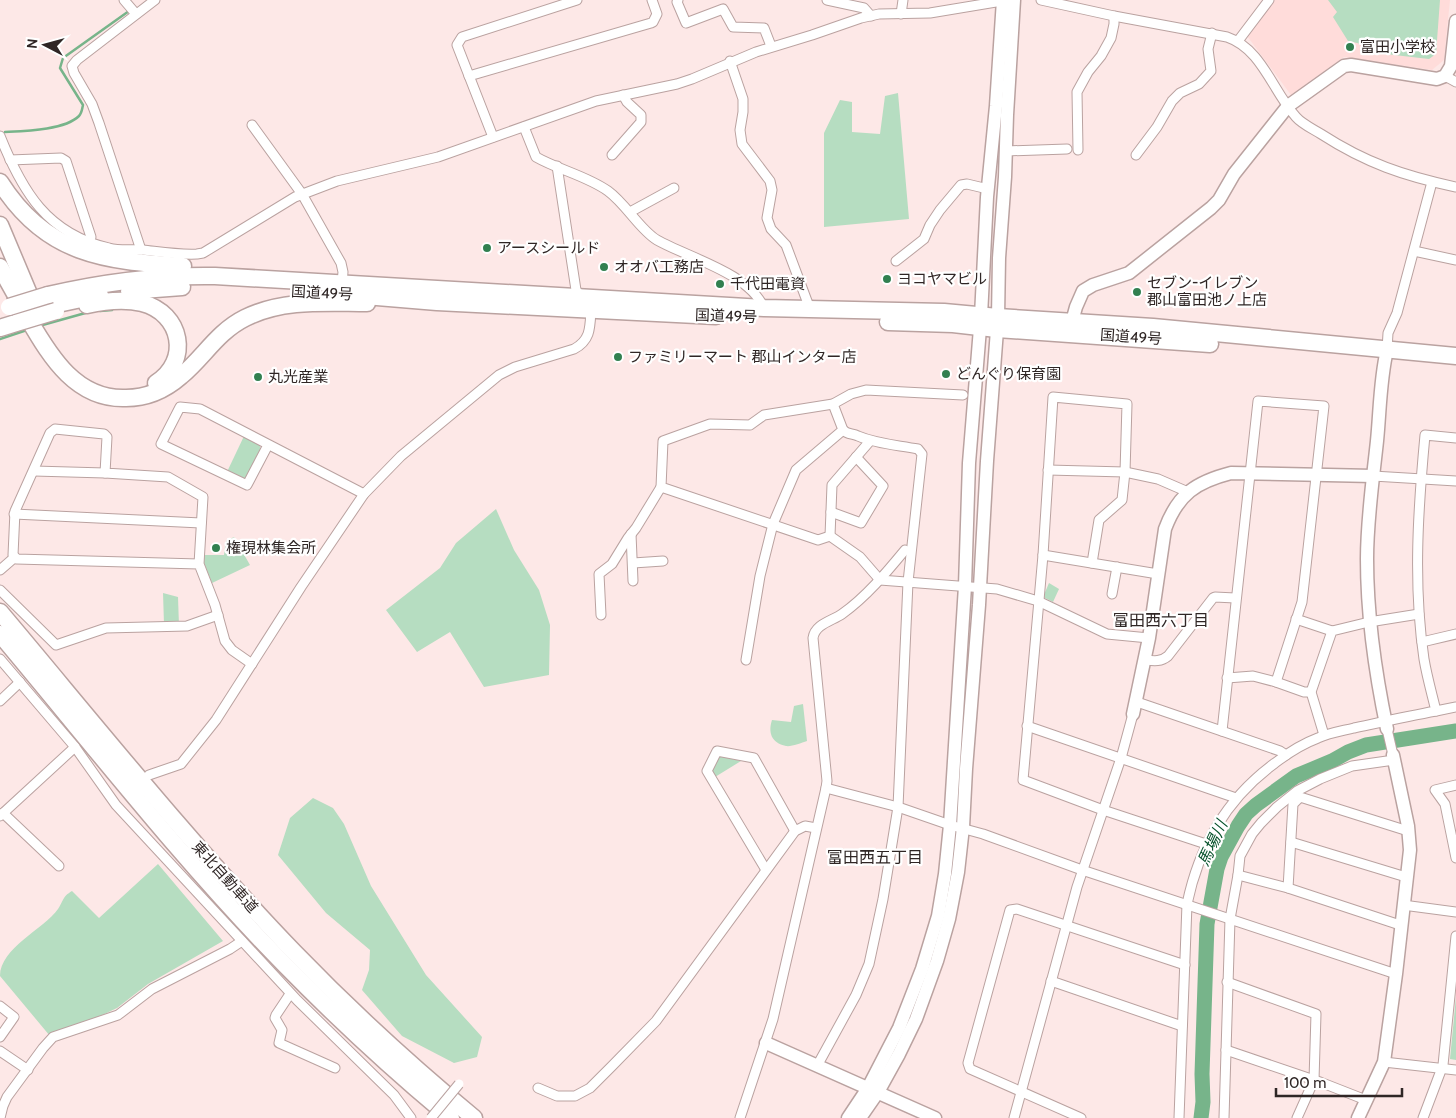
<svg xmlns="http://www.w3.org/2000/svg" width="1456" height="1118" font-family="Cabin,'Noto Sans JP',sans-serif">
<rect width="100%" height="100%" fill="#fde8e7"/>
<polygon fill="#ffdcda" points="1273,0 1450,0 1444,60 1432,70 1344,57 1291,95 1247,36"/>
<g fill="#b6ddc1">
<polygon points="1328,0 1440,0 1436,54 1429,59 1377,53 1375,47 1348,41 1333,17 1337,12"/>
<polygon points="898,93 909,219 824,227 824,133 840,100 852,102 852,132 880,134 885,96"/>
<polygon points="245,434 259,442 261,451 246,478 240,480 226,474"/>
<polygon points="496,509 514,550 539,590 550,625 549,675 484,687 450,632 417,652 386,610 440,568 456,543"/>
<polygon points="234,537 250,565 212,583 204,563 204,555 224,555 226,541"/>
<polygon points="1049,583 1059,589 1053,602 1043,597"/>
<polygon points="163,593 178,597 179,626 164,624"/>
<path d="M803 704 807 741C801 743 791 747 786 746 771 743 768 732 772 720L791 722 794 706Z"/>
<polygon points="719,756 741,761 715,777 711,771"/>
<polygon points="313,798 333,808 344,824 371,886 426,975 482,1037 477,1057 454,1063 402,1036 362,990 369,970 370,950 326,913 278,855 290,818"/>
<path d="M158 864 223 941 148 984 117 1008 92 1020 59 1030 50 1036 0 976C0 948 44 929 58 909 64 900 62 897 72 891L99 918Z"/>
<polygon points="1456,997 1456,1060 1450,1059"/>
</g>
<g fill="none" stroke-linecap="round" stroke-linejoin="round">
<g stroke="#77b48a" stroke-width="2.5">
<path d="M5 132C25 131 65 130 79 116 82 113 82 109 83 105L60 68 63 58 129 11"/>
<polyline points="100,311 112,310"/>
<polyline points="39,326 89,312"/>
<polyline points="0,339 27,330"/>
</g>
<polyline stroke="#77b48a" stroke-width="15" points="1201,1118 1203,1102 1202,1074 1207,924 1217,869 1221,857 1238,826 1246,814 1256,805 1296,776 1332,761 1348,752 1366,745 1456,731"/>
<defs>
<g id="street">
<polyline points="124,0 136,14"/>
<polyline points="678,0 677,2 686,23 723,9 733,27 764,28 771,46"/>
<polyline points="827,0 864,8 871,16"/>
<path d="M1041 0 1114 16 1227 37C1262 49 1272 90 1296 117 1302 124 1313 129 1321 134 1366 163 1404 176 1456 187"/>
<polyline points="901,14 903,0"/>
<polyline points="1238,41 1269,0"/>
<polyline points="730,61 743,99 743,112 740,130 742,144 770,181 772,190 767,218 771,229 786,245 810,309"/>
<polyline points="469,76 651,23 653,22 657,14 652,0"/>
<polyline points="1445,76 1456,82"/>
<polyline points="252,125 302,194 341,263 343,272 342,283"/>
<path d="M524 127 536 157C559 170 587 176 608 191 626 204 640 230 657 240 689 258 749 273 764 308"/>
<path d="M0 136C22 191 47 234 109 248 120 251 132 249 143 250 161 252 179 255 197 254L203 253 295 197 337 181 438 157 596 101 677 84 692 79 756 52 812 35 861 18 879 14 930 13 1008 0"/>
<polyline points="493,137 457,45 462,37 577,0"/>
<polyline points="1078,150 1077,92 1088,72 1101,56 1111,38 1114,24 1114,16"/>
<polyline points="1006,151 1067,149"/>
<polyline points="612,155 641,122 641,115 627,102 623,95"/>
<polyline points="1136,155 1157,127 1172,101 1180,93 1199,84 1211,71 1208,49 1212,33"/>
<polyline points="10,160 61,158 66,161 91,237 89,243"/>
<polyline points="630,212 674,188"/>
<polyline points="141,250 99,123 92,104 74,73 72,66 77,60 155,0"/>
<polyline points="1414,251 1456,260"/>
<polyline points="896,261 924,239 930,225 940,210 961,185 967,184 988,189"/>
<polyline points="1387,350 1388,333 1397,313 1432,182"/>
<polyline points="963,395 866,390 851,394 833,404 764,415 750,425 710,424 663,441 661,487 818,540 830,536 860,557 880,580 997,589 1038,601 1107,634 1149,638"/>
<polyline points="268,445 247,485 161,444 180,407 200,409 364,494"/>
<polyline points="1048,470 1125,472 1158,479 1188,492"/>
<polyline points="34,471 105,473"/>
<polyline points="1373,476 1456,481"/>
<polyline points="831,512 861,523 883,486 856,457"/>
<polyline points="14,514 201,523"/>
<polyline points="631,534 633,581"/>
<polyline points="830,536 832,485 870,441"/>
<polyline points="1043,555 1158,574"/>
<polyline points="633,563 663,561"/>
<polyline points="1092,563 1099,520 1122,500 1125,472 1127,404 1053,397 1043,555 1023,780 1103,810 1206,844"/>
<polyline points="199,564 16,559 13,555 15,511 50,433 55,429 104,434 107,437 105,473 168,477 203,497 199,564 215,605 225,641 232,650 252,664"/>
<polyline points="0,570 15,557"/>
<polyline points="0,590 56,645 106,628 187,626 218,615"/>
<polyline points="1112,594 1117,567"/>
<polyline points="601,615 599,574 612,564 628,538 636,528 661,487"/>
<polyline points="1296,619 1332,631"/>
<polyline points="1422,642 1456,634"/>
<polyline points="0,659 75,747 116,805 297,1000 394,1095 411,1118"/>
<polyline points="746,660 760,576 773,524 796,470 843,430 833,404"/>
<path d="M1145 660C1154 661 1161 662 1168 656L1213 598 1215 597 1235 598"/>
<polyline points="1227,678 1253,676 1276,682"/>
<polyline points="0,701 20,682"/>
<polyline points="1137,702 1280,751 1286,755"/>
<polyline points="1436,711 1456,707"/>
<polyline points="1027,726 1236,798"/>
<polyline points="1387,729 1393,755"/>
<polyline points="1222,731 1258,401 1324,406 1302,602 1276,682 1304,692 1311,692"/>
<polyline points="1324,735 1311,692 1332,631 1369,622 1419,614"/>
<path d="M149 775 181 764 216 720 301 587 364 494 401 456 499 375 515 367 574 349C591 340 590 327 591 309L576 290 557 166"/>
<polyline points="1456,785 1435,790 1445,804 1456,858"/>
<polyline points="826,788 898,807 950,825 983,834 1082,870 1396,974"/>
<polyline points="3,813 59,866"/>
<polyline points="0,816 75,747"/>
<polyline points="1291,842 1406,877"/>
<polyline points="766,870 707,771 717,751 754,758 795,831"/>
<polyline points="1238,875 1288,888 1400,925"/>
<polyline points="1288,888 1293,804 1300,797 1408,831"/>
<polyline points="1403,905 1456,912"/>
<polyline points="1051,981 1182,1026"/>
<polyline points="1227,982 1316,1014 1314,1080 1297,1118"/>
<polyline points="290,994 276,1015 275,1018 282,1030 279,1043 335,1068"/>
<polyline points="0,1006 14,1017 0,1037"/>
<polyline points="1226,1050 1320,1082 1366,1100"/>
<polyline points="0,1051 28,1070"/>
<polyline points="1384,1062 1456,1070"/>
<path d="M817 1066 856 995 869 964 883 899 898 807 908 582 922 454 918 449C897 445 877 444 858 436 852 433 848 435 843 430"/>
<polyline points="538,1088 557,1096 575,1096 590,1088 612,1066 656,1021 795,831 805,826 816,828"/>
<polyline points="0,1118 3,1106 7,1097 43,1048 53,1037 118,1015 152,989 230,949 242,941"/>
<path d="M740 1118 773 1019 826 788 827 781 813 638C815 624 832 621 842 614 866 597 886 573 905 550"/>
<polyline points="1014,1118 1077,887 1121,758 1133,714"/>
<polyline points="1081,1118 970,1069 968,1063 1010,910 1017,909 1185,965"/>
<path d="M1179 1118 1187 904C1199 846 1227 798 1275 763 1288 753 1302 744 1318 738 1329 733 1342 731 1354 728 1382 722 1409 716 1436 711 1432 694 1427 677 1424 659 1413 585 1418 510 1425 435L1456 438"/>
<polyline points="1224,1118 1230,919 1238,875 1240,856 1252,834 1261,823 1277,807 1297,791 1320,779 1352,766 1394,760"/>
<polyline points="1423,1118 1443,1065 1456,936"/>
</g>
<g id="secondary">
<polyline points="1070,329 1076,307 1083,291 1093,285 1129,273 1211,208 1219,200 1234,174 1288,106 1344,66 1351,65 1437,79 1445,76 1451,66 1456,21"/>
<path d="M1387 350C1380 379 1380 411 1377 441 1373 479 1367 519 1367 559 1367 616 1375 672 1387 729"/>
<path d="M1133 714 1149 638 1165 529C1178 494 1196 482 1231 473L1373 476"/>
<polyline points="766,1043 935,1118"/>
<polyline points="848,1118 868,1088 899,1028 922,969 938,916 945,874 950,825 965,586 969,463 981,316 987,197 996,106 1003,0"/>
<polyline points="860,1118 878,1092 899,1054 916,1019 937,961 949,919 958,872 963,827 966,769 979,605 987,461 998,317 999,258 1005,177 1007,115 1014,0"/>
<polyline points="1358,1118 1384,1062 1396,974 1410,850 1408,826 1393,755"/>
</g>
<g id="highway">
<path d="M0 182C46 255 104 261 183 266"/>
<polyline points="0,225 37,313"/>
<path d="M0 267C10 285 20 302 29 320 51 358 77 400 126 398 147 398 165 390 181 376 204 357 217 332 245 318 283 299 326 303 367 303"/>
<polyline points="129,291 182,287"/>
<path d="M48 295C104 282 158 275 215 276L764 308 944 312 998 317 1153 327 1456 356"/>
<polyline points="353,295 437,302 716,316"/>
<polyline points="53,305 100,295"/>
<path d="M87 305C105 301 124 299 142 303 182 313 191 361 156 383"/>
<polyline points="888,322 953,324 997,329 1210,344"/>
<polyline points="0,328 16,323"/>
<path d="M0 612C96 726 190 844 294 952 351 1011 411 1066 474 1118"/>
<path d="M0 634C93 745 183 861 284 964 337 1018 393 1070 451 1118"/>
</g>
</defs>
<use href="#street" stroke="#baa2a0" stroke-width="11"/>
<use href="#secondary" stroke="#baa2a0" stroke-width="15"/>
<use href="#highway" stroke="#baa2a0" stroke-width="19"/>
<use href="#street" stroke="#fff" stroke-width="9"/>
<use href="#secondary" stroke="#fff" stroke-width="12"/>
<use href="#highway" stroke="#fff" stroke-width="16"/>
<defs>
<polyline id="street-bridge" points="431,1118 459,1084"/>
<g id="highway-bridge">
<polyline points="9,307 48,295"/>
<polyline points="16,323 56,311"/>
</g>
</defs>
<use href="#street-bridge" stroke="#baa2a0" stroke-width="11" stroke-linecap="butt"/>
<use href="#highway-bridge" stroke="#baa2a0" stroke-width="19" stroke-linecap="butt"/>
<use href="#street-bridge" stroke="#fff" stroke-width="9"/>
<use href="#highway-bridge" stroke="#fff" stroke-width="16"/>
</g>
<g fill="#328050" stroke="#fff" stroke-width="2">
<circle cx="1350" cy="47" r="5"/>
<circle cx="487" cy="248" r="5"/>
<circle cx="604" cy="267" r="5"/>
<circle cx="887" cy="279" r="5"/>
<circle cx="720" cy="284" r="5"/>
<circle cx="1137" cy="292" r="5"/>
<circle cx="618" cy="357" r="5"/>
<circle cx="946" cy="374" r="5"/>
<circle cx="258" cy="377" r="5"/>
<circle cx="216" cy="548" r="5"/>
</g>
<g text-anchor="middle" stroke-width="4.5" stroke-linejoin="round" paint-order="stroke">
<g font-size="15" fill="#2f2625" stroke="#fff" text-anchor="start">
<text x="1360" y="52">富田小学校</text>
<text x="497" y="253">アースシールド</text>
<text x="614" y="272">オオバ工務店</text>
<text x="897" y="284">ヨコヤマビル</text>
<text x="1147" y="288">セブン-イレブン<tspan x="1147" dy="17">郡山富田池ノ上店</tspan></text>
<text x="730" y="289">千代田電資</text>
<text x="628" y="362">ファミリーマート 郡山インター店</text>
<text x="956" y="379">どんぐり保育園</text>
<text x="268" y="382">丸光産業</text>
<text x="226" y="553">権現林集会所</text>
</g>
<g font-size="15" fill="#2f2625" stroke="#fff">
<text transform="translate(322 293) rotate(3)" y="5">国道49号</text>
<text transform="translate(726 316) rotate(2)" y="5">国道49号</text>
<text transform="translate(1131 337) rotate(4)" y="5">国道49号</text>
<text transform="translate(225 877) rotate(48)" y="5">東北自動車道</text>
</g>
<g font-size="16" fill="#2f2625" stroke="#fff">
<text x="1161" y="626">富田西六丁目</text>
<text x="875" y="863">富田西五丁目</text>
</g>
<g font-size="16" font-style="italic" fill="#05512a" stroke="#fff">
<text transform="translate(1212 843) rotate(-65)" y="6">馬場川</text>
</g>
</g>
<g transform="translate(45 45) rotate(276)" stroke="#ffffff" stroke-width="4" paint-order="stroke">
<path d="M0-4L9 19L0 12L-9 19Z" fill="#2f2625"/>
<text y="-8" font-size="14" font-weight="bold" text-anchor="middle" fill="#2f2625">N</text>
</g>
<path d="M1276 1088v8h126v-8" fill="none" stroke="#2f2625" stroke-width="2.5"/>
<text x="1284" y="1088" font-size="15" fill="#2f2625" stroke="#ffffff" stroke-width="4" paint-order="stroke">100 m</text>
</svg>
